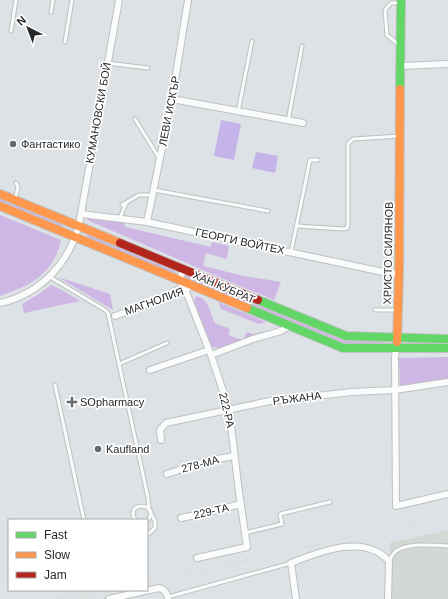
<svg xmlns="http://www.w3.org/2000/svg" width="448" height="599" font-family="Arial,sans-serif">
<rect width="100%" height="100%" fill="#dde2e7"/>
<polygon fill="#d4d8d5" points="448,530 448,599 390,599 392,567 389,543"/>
<g fill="#cfb7e5">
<polygon points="0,198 63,225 61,228 0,203"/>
<path d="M0 215 61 240C53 275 31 285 0 296Z"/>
<path d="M97 217 124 223 125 227 211 247 212 242 229 246 227 259 206 253 203 266 244 276 281 282 274 300C212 275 151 247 89 221L87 219Z"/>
<polygon points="88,234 173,270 176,273 175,275 86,239"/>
<polygon points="184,275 337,338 349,341 386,342 386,346 349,346 182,279"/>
<polygon points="58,277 110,294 113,310"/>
<polygon points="51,285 60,289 80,301 24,313 22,304 39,294"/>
<path d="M196 296C209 299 210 312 215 323L230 329 228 335 243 340 247 332 253 334 275 329 278 331 225 348 212 347 194 301Z"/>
<polygon points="218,302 266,322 259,324 221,309"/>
<polygon points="448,357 448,379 400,387 399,358"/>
</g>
<g fill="#c5b4e9">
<polygon points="221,120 241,124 234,160 214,156"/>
<polygon points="256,152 278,156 275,173 252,168"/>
</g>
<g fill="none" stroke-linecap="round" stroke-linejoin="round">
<defs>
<g id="lane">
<polyline points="51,12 53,0"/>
<polyline points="11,31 16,0"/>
<polyline points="65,42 72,0"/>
<polyline points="399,45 387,35 385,10 391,3 401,3"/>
<polyline points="107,63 148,68"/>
<polyline points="238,112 252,41"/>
<polyline points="135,119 159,158"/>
<polyline points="288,121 302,46"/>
<polyline points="154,190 268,211"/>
<polyline points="15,200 18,187 16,183"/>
<polyline points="122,205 139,195 153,195"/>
<polyline points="120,218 126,203"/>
<polyline points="297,226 343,229 347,228 348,225 348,144 353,139 400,136"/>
<polyline points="291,252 310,160 318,160"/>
<polyline points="50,277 105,310 108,313 148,498 149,510 155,521 155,528 147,535"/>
<polyline points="375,310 396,310"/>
<polyline points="119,364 167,343"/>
<polyline points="55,385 84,520"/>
<path d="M135 520C124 499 163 504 147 521"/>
<polyline points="245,533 282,524 280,514 330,502"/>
<path d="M389 561C391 558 392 555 394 553 404 542 434 545 448 546"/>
<polyline points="168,597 291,563"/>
</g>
<g id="street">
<polyline points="400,66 448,64"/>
<polyline points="172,99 303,123"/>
<polyline points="81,214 147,222 388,273 399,274"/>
<polyline points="147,222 172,99 188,0"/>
<polyline points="184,269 179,280 185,289 211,355 229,409 239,492 247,547 197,558"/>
<path d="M0 303C41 294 72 261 80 219L119 0"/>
<polyline points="115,316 146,305 175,291 188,288"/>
<polyline points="396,348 395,358 396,506 448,494"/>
<polyline points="211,355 253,339 281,331 289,326"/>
<polyline points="150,370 209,350"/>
<polyline points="161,440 160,430 166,423 270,401 352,392 395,390 448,382"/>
<polyline points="167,474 207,461 234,456"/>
<polyline points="181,518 210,512 241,504"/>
<path d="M109 599 159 588C165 589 167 593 168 599"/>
<path d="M296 599 291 563C319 552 364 533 389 561L388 599"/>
</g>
<g id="fast">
<polyline points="400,89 401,0"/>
<polyline points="258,300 346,336 448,339"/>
<polyline points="247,308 343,348 448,348"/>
</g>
<g id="slow">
<polyline points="0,194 120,243"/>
<polyline points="0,206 247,308"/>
<polyline points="397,342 399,274 400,89"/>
</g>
<polyline id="jam" points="120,243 258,300"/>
</defs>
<use href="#lane" stroke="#bfc1c0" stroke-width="5"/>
<use href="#street" stroke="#bfc1c0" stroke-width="8"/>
<use href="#fast" stroke="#bfc1c0" stroke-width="10"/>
<use href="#slow" stroke="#bfc1c0" stroke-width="10"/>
<use href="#jam" stroke="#bfc1c0" stroke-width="10"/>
<use href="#lane" stroke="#fafbfb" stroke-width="3"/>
<use href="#street" stroke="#fafbfb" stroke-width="6"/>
<use href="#fast" stroke="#63d668" stroke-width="8"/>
<use href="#slow" stroke="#ff974d" stroke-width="8"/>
<use href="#jam" stroke="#b3261e" stroke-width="8"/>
<g stroke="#dededc" stroke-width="2">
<polyline points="147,583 448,515"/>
<polyline points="57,599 84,593"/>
<polyline points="78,599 117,590"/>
</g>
</g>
<g fill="#67696b" stroke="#fff" stroke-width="1.5">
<circle cx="13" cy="144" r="4"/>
<path d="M70 396h4v4h4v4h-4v4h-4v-4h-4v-4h4z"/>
<circle cx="98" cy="449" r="4"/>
</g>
<g text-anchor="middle" stroke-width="3.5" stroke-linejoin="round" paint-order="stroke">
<g font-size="11" fill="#282828" stroke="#fff">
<text transform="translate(169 111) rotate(-79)" y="4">ЛЕВИ ИСКЪР</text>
<text transform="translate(98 113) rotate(-80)" y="4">КУМАНОВСКИ БОЙ</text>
<text transform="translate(240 241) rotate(12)" y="4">ГЕОРГИ ВОЙТЕХ</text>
<text transform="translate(388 253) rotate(-89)" y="4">ХРИСТО СИЛЯНОВ</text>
<text transform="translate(224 287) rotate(23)" y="4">ХАН КУБРАТ</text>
<text transform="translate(154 301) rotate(-20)" y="4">МАГНОЛИЯ</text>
<text transform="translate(297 398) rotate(-7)" y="4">РЪЖАНА</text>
<text transform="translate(227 410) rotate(77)" y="4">222-РА</text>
<text transform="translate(200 464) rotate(-15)" y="4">278-МА</text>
<text transform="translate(211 511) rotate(-13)" y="4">229-ТА</text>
</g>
<g font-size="11" fill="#282828" stroke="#fff" text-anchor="start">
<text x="21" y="148">Фантастико</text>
<text x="80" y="406">SOpharmacy</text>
<text x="106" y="453">Kaufland</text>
</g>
</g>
<rect x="8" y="519" width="140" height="72" fill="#ffffff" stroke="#a9a9a9"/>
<rect x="16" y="532" width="20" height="6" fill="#63d668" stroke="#a9a9a9"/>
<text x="44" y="539" font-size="12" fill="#282828">Fast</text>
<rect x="16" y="552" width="20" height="6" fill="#ff974d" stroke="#a9a9a9"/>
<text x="44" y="559" font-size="12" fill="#282828">Slow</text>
<rect x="16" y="572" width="20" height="6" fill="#b3261e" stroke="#a9a9a9"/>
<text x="44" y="579" font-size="12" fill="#282828">Jam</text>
<g transform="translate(28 28) rotate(318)" stroke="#ffffff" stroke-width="3" paint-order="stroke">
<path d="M0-3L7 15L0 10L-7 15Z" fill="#282828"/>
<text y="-6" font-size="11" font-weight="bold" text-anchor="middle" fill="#282828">N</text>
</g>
</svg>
